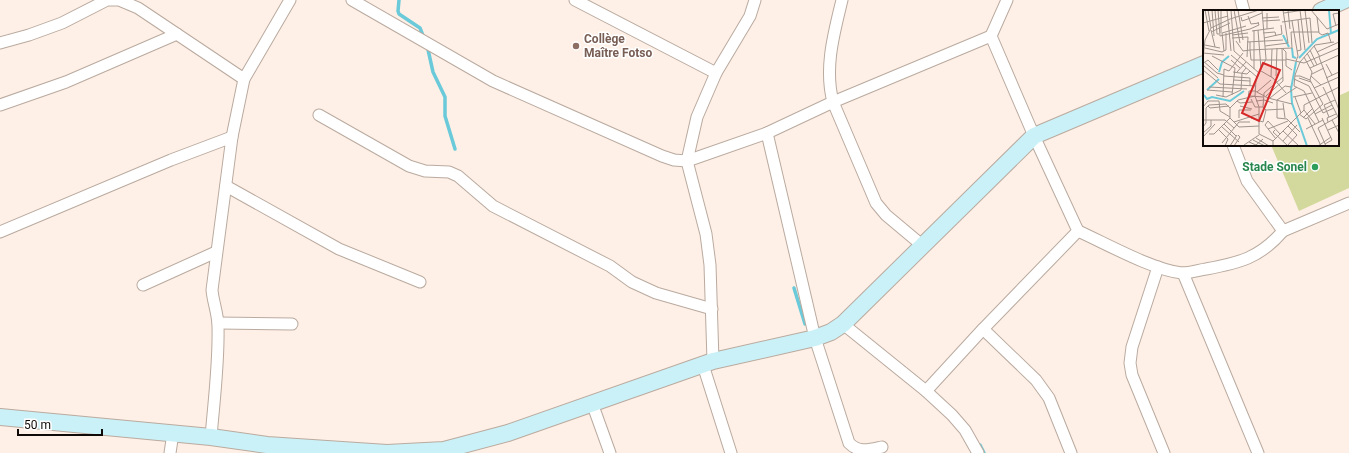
<svg xmlns="http://www.w3.org/2000/svg" width="1349" height="453" font-family="Roboto,sans-serif">
<rect width="100%" height="100%" fill="#fef0e7"/>
<polygon fill="#d3d99c" points="1349,91 1349,188 1299,211 1271,145 1338,145 1338,96"/>
<g fill="none" stroke-linecap="round" stroke-linejoin="round">
<g stroke="#6bcad9" stroke-width="3.5">
<polyline points="399,0 398,11 399,14 420,28 424,38"/>
<polyline points="427,45 433,72 445,97 445,116 455,149"/>
<polyline points="794,288 805,324"/>
<polyline points="980,445 984,453"/>
</g>
<defs>
<g id="street">
<polyline points="352,0 493,81 662,156 674,160 687,161 767,133 833,102 991,36"/>
<polyline points="575,0 716,73"/>
<path d="M842 0C834 33 824 68 833 102L876 203 886 215 923 246"/>
<polyline points="1241,0 1244,11"/>
<polyline points="0,43 29,35 62,23 107,0 119,0 138,8 244,79"/>
<polyline points="0,105 66,82 177,34"/>
<polyline points="319,115 409,166 425,171 449,172 458,176 493,206 610,266 632,282 656,293 712,309"/>
<path d="M767 133 815 338 849 443C859 453 868 450 882 447"/>
<polyline points="1233,145 1247,181 1283,231 1349,203"/>
<polyline points="226,186 339,249 420,282"/>
<path d="M1078 231C1105 243 1155 271 1182 273 1190 273 1199 270 1206 269 1239 263 1260 258 1283 231"/>
<polyline points="0,232 171,160 232,137"/>
<polyline points="1158,267 1132,347 1130,363 1132,375 1164,453"/>
<polyline points="1183,273 1258,453"/>
<polyline points="143,285 216,252"/>
<polyline points="218,323 292,324"/>
<polyline points="843,324 926,391 952,415 965,430 978,453"/>
<polyline points="983,329 1036,380 1049,398 1071,453"/>
<polyline points="713,361 710,265 706,234 687,161 697,117 716,73 750,16 755,0"/>
<polyline points="703,365 731,453"/>
<polyline points="926,391 983,329 1078,231 1034,136 991,36 1007,0"/>
<polyline points="592,403 610,453"/>
<path d="M211 437C214 400 219 363 218 326 218 314 213 302 212 290L232 137 244 79 290 0"/>
<polyline points="170,453 173,433"/>
</g>
<g id="secondary">
<polyline points="1321,11 1345,0"/>
<polyline points="0,417 211,437 267,445 387,453 444,450 508,433 713,361 815,338 831,332 843,324 1034,136 1204,64"/>
</g>
</defs>
<use href="#street" stroke="#baaa9f" stroke-width="13"/>
<use href="#secondary" stroke="#baaa9f" stroke-width="18"/>
<use href="#street" stroke="#fff" stroke-width="11"/>
<use href="#secondary" stroke="#caf1f7" stroke-width="16"/>
</g>
<circle fill="#8d6e63" stroke="#fff" stroke-width="1.5" cx="576" cy="46" r="4"/>
<circle fill="#2e9e5b" stroke="#fff" stroke-width="1.5" cx="1315" cy="167" r="4"/>
<g text-anchor="middle" stroke-width="3" stroke-linejoin="round" paint-order="stroke">
<g font-size="12" font-weight="bold" fill="#785e54" stroke="#fff" text-anchor="start">
<text x="584" y="43">Collège<tspan x="584" dy="14">Maître Fotso</tspan></text>
</g>
<g font-size="12" font-weight="bold" fill="#27864d" stroke="#fff" text-anchor="end">
<text x="1307" y="171">Stade Sonel</text>
</g>
</g>
<g transform="translate(1203 10)">
<rect width="136" height="136" fill="#fef0e7"/>
<path fill="none" stroke="#6bcad9" stroke-width="2" d="M126 0 128 24M80 25 86 37M89 38 90 47 93 48M96 48 114 29 136 20M93 52 88 79 89 93 104 136M16 62 19 52 26 46M4 80 16 69M1 85 4 89 9 87 27 91 41 81"/>
<path fill="none" stroke="#9e948d" stroke-width="1" d="M2 0 6 21M5 0 8 18M9 0 11 26M12 0 14 24H16M15 0 17 26 47 19 56 15 55 12M18 0V23M24 0 28 41M28 0 31 41 56 63M31 0 37 33M35 0 40 30M59 0 63 49 53 70 52 86 56 97V124L70 131V136M85 0 87 19M97 0 102 40M102 0 106 33M108 0 124 19 136 14M64 3V19M81 3 101 0M45 6 48 14 56 13M38 7 39 11 45 9 59 3M114 7 116 23 119 25M59 8 76 7M60 11 77 10M89 11 95 46 93 51M79 12 107 8 109 33M0 13 25 6M133 16 130 4 136 3M8 20 12 37M51 20V59M55 20 58 59M49 21 71 18M8 22 27 13M60 23 72 22 73 26M29 25 45 23M119 25 125 23 128 32M29 28 45 27 44 47M61 28 79 24 78 15M33 31 40 41 47 40V32M44 32 80 30M2 35 17 38M62 36 85 33 80 0M111 36 117 47M2 38 19 42 23 40V23M79 38 83 42V56L89 60M107 40 114 55M21 41 19 23 43 16M94 41 98 40 95 10M114 42 136 32M0 43 21 45M104 43 111 56M28 45 54 67M9 46 32 58 29 85M101 47 109 62 107 70M116 47 136 100M0 48 2 30 8 18 27 9 56 0M83 49 101 53 136 38M28 50 37 58M83 50H48L47 40 89 38 88 22H116M0 51 14 63 21 65M2 52 5 50 15 60M123 54 129 65M0 55 15 68M107 58 136 45M0 60 17 74 53 76M58 61 70 68 83 83M30 62 44 64 47 61M34 62 43 52M109 64 121 58M21 66 47 68V76M73 66 74 38M92 66H97L107 70 120 94 103 109 96 104M108 66 118 75M68 67 69 39M96 68 108 72M123 68 136 62M91 69 106 76 120 103 131 98M30 70 47 71M6 77 44 79M94 77 74 90V108L84 109 97 122M120 77 135 107M111 78 136 67M4 80 29 82M52 81 65 88 89 94M54 82 68 70M13 85 23 87 38 80 39 63 43 58M47 86 60 87M52 86 35 90 27 98V108L36 117 56 116M63 86 80 71 79 38M20 87 21 59 26 61 40 43M90 87 109 83M92 87 98 103M67 88 82 76 88 77M45 89 46 81H53M48 89 52 97H60L63 100 60 112 48 108M34 91 37 93 49 92M53 91 61 90 70 93M80 93 82 108M101 95 136 77M5 96 7 98 26 96M37 96 49 99M0 97 5 91H16L17 101 27 107M60 97 61 83 80 67M63 100 81 99M101 100 112 114M112 104 129 95M126 107 121 95 132 90M36 108V100H48M100 108 110 98M105 108 118 136M119 108 129 130 122 134M0 110H22L31 118M129 110 136 123M65 111 62 115 73 129M65 111 77 124M31 112 56 104M116 112 101 81 91 76 92 65 97 52 112 35 131 32M125 112 124 108 133 104M21 114 33 126M0 117 3 113V98L6 95 23 94 27 98M19 117 36 132M65 119 85 111M103 119 120 110M16 120 25 129 22 136M72 120 70 122 85 136M125 120 136 115M80 121 96 136M0 123 8 116V110M6 124H11L27 108M0 127 12 114M53 128 66 136M50 130 62 136M70 131 101 100V95M80 131 94 115M46 132 53 135 60 129M19 133 36 112H47M41 135 56 125M27 136 34 125M31 136 37 127 35 125M84 136 94 125 85 116M115 136 128 127M123 136 115 118 136 106"/>
<path fill="#d62828" fill-opacity="0.15" stroke="#d62828" stroke-width="2" d="M60 53 77 60 56 111 39 103Z"/>
<rect width="136" height="136" fill="none" stroke="#0f0a07" stroke-width="2"/>
</g>
<path d="M18 429v6h84v-6" fill="none" stroke="#0f0a07" stroke-width="2"/>
<text x="24" y="429" font-size="12" fill="#0f0a07" stroke="#ffffff" stroke-width="3" paint-order="stroke">50 m</text>
</svg>
